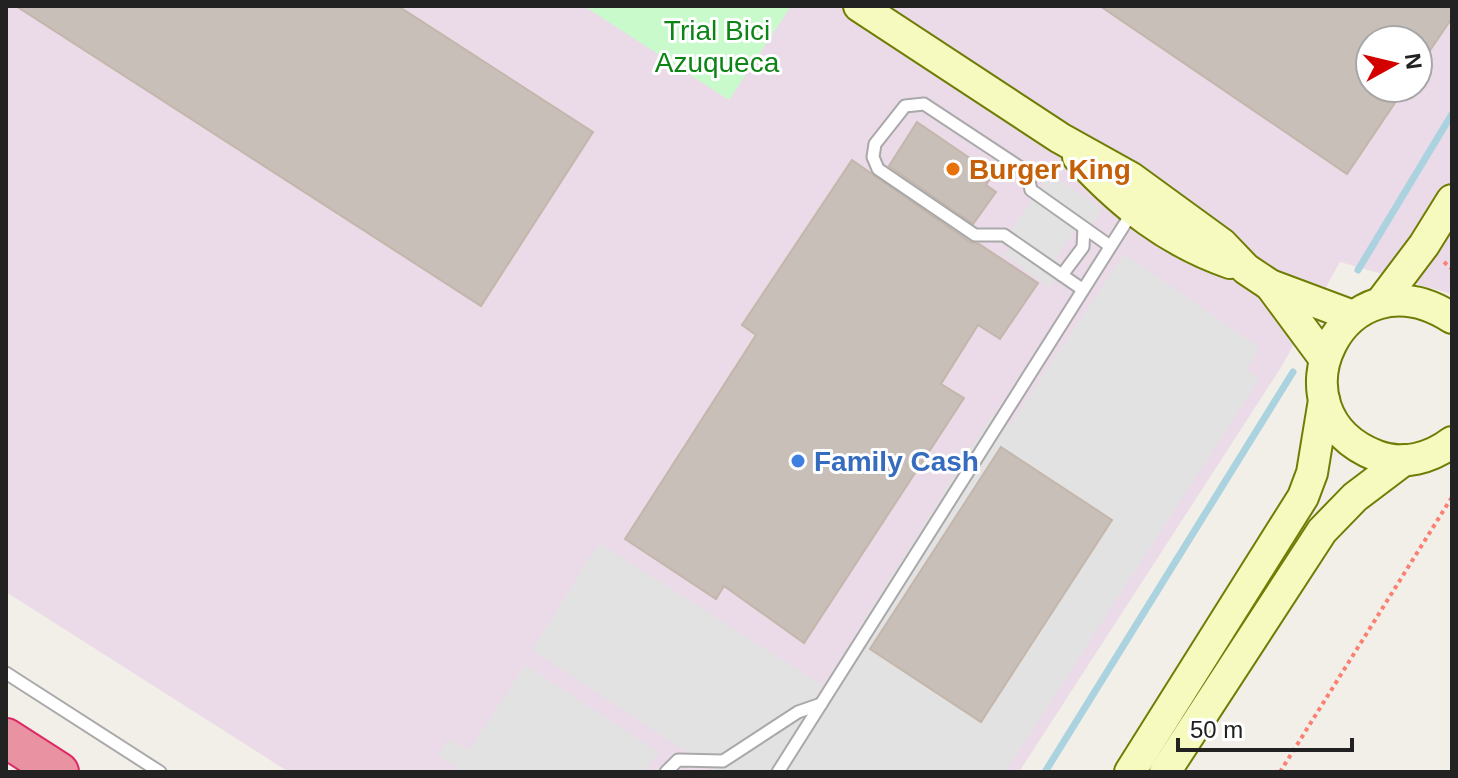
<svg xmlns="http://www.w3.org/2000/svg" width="1458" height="778" font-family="Helvetica,sans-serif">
<rect width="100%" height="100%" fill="#f2efe9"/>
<path fill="#ebdbe8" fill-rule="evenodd" d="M6 6H1452V294L1340 262 1280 369 1019 772H289L6 592ZM1370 40H1418V88H1370Z"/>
<polygon fill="#c8facc" points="584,6 791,6 729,100"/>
<g fill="#e2e2e2">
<polygon points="1051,174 1102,209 1092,226 1083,220 1056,258 1063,267 1049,288 1004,254 1010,250 1014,233 1011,230"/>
<polygon points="1124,254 1259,347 1247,370 1259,379 1005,772 717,772 532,650 599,543 822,685 802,720 992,415 1010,425"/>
<polygon points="525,665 658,752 645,772 463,772 438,755 448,739 469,750"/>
</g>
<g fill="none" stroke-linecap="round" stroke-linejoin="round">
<g stroke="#aad3df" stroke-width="7">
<polyline points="1358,270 1452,114"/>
<polyline points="1045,772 1293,372"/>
</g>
</g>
<g fill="#c7bfb8" stroke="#c4b6ab" stroke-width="2">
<polygon points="16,6 398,6 593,132 481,306"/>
<polygon points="1100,6 1452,6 1452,18 1418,68 1418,40 1370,40 1370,88 1405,88 1347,174"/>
<polygon points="917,122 993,174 986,185 996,192 973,224 889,166"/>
<polygon points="852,160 970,242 979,244 1038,283 1000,339 978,325 941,384 964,398 804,643 724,586 716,599 625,539 756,335 742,325"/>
<polygon points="1001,447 1112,520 981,722 870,649"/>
</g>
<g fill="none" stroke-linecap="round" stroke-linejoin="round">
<defs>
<g id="lane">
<polyline points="1062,275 1083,247 1084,228"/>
<polyline points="1082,289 1004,235 975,235 878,169 873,157 875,144 905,106 924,104 1027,172 1031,190 1110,246"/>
<polyline points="6,673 160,772"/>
<polyline points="666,772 678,760 723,761 798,712 821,704"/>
<polyline points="778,772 1133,211"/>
</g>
<g id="secondary">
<polyline points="859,6 1060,138 1130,177 1222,244 1246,269 1270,285 1353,316"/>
<path d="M1078 157C1123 205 1167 241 1230 263"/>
<polyline points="1270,285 1324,358"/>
<polyline points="1381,302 1424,245 1452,200"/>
<path d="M1452 318C1343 247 1264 413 1377 456 1403 466 1431 458 1452 442"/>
<polyline points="1130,772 1303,497 1312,473 1324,400"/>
<polyline points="1165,772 1322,531 1355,497 1404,460"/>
</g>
<polyline id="highway" points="6,738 59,772"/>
</defs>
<use href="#lane" stroke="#a9a9a9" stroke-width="15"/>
<use href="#secondary" stroke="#707d05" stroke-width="34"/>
<use href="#highway" stroke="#dc2a67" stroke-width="42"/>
<g stroke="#fa8072" stroke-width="4" stroke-dasharray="4 4" stroke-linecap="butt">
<polyline points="1444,262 1452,269"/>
<polyline points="1280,772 1452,497"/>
</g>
<use href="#lane" stroke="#fff" stroke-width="11"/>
<use href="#secondary" stroke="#f7fabf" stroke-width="30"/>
<use href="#highway" stroke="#e892a2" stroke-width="38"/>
</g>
<circle fill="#e8710a" stroke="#fff" stroke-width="3" cx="953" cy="169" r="8"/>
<circle fill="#3f7fe0" stroke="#fff" stroke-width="3" cx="798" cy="461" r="8"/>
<g text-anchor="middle" stroke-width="6" stroke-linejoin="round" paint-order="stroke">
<g font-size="28" fill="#0c8416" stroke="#fff">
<text x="717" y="40">Trial Bici<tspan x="717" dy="32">Azuqueca</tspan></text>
</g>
<g font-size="28" font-weight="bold" fill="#c56008" stroke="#fff" text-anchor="start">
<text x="969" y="179">Burger King</text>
</g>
<g font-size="28" font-weight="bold" fill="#366cbe" stroke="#fff" text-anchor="start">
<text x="814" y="471">Family Cash</text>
</g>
</g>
<rect width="1458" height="778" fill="none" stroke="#222222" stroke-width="16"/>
<g transform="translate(1394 64) rotate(82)"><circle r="38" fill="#ffffff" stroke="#a7a7a7" stroke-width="2"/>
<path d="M0-6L14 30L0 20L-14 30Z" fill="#d40000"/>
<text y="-12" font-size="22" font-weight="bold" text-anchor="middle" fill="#222222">N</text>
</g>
<path d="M1178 738v12h174v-12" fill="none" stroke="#222222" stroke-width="4"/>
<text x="1190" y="738" font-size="24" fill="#222222" stroke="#ffffff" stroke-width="6" paint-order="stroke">50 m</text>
</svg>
